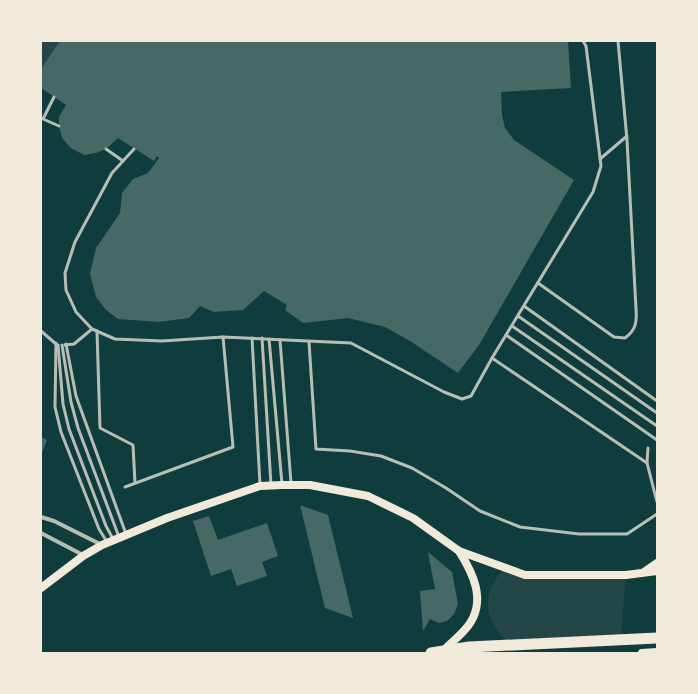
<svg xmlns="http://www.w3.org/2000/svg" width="698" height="694" font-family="'IBM Plex Serif',serif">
<rect width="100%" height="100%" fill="#0f3d3e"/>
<g fill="#244646">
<polygon points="41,41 64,41 41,75"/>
<path d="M504 569 523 572 626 575 621 635 510 643C506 639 500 635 497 630 482 610 487 585 504 569Z"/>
</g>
<g fill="#486865">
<polygon points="60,41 568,41 571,88 501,92 502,115 505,128 514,140 574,180 479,345 458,373 410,341 385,327 348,318 303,323 285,310 287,305 264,291 243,310 214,312 200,306 189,318 159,322 118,319 106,310 96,297 90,274 96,248 120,213 122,193 133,179 148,173 159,158 157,156 154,161 118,138 106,149 96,153 84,155 71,148 62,138 59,126 59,117 66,105 41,88 41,69"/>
<polygon points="41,437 47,440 41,455"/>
<polygon points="300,505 328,515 353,618 325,608"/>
<polygon points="209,516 218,540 267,523 278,556 262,562 267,576 237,586 231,569 211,576 193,521"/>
<polygon points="428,552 452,572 458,604 454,614 447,621 439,623 430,619 423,631 420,591 435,589"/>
</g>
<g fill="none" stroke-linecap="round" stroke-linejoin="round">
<g stroke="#b8beb3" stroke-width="3">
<polyline points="54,97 43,119 59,126"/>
<polyline points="106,149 123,161"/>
<polyline points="134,149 112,173 75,242 65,273 66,290 76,312 92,329 115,339 162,341 223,337 351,343 444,392 462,399 471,396 492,358 593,192 601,166 586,46 583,41"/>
<polyline points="600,159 627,136"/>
<path d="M538 283 614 337 625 338C636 330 637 322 636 309L627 140 618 41"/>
<polyline points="524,306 657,401"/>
<polyline points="518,316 657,413"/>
<polyline points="512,326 657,426"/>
<polyline points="41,331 56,344"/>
<polyline points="97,331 100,428 133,445 135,483"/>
<polyline points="506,335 657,440"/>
<polyline points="252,338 260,485"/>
<polyline points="262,338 271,485"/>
<polyline points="269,339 282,484"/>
<polyline points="280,340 291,483"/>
<polyline points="309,342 316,449 350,451 381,456 412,468 446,488 480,511 520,527 579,534 627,534 657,514"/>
<polyline points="56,343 55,407 61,432 99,529 107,542"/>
<polyline points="66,344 76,396 126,534"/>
<polyline points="58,345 63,404 69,429 106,526 113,539"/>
<polyline points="62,345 71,402 78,428 119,537"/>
<polyline points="65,345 74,344 92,329"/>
<polyline points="492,358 647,463"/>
<polyline points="648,448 647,463 657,502"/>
<polyline points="125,487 233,447 223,337"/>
</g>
<g stroke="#b8beb3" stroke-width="4">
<polyline points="41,517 54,521 102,545"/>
<polyline points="41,533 83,555"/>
</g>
<g stroke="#f1e9da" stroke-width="8">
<polyline points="644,572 657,563"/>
<polyline points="41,588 83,556 102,545 167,518 260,486 282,485 310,485 368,496 413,518 459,551 525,575 626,575 657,571"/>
<path d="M444 650C452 642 461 635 468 626 487 601 473 573 459 551"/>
<polyline points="642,653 657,652"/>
</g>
<polyline stroke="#f1e9da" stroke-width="11" points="431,653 469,647 657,638"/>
</g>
<rect width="698" height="694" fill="none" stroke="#f1e9da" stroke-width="84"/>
</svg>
